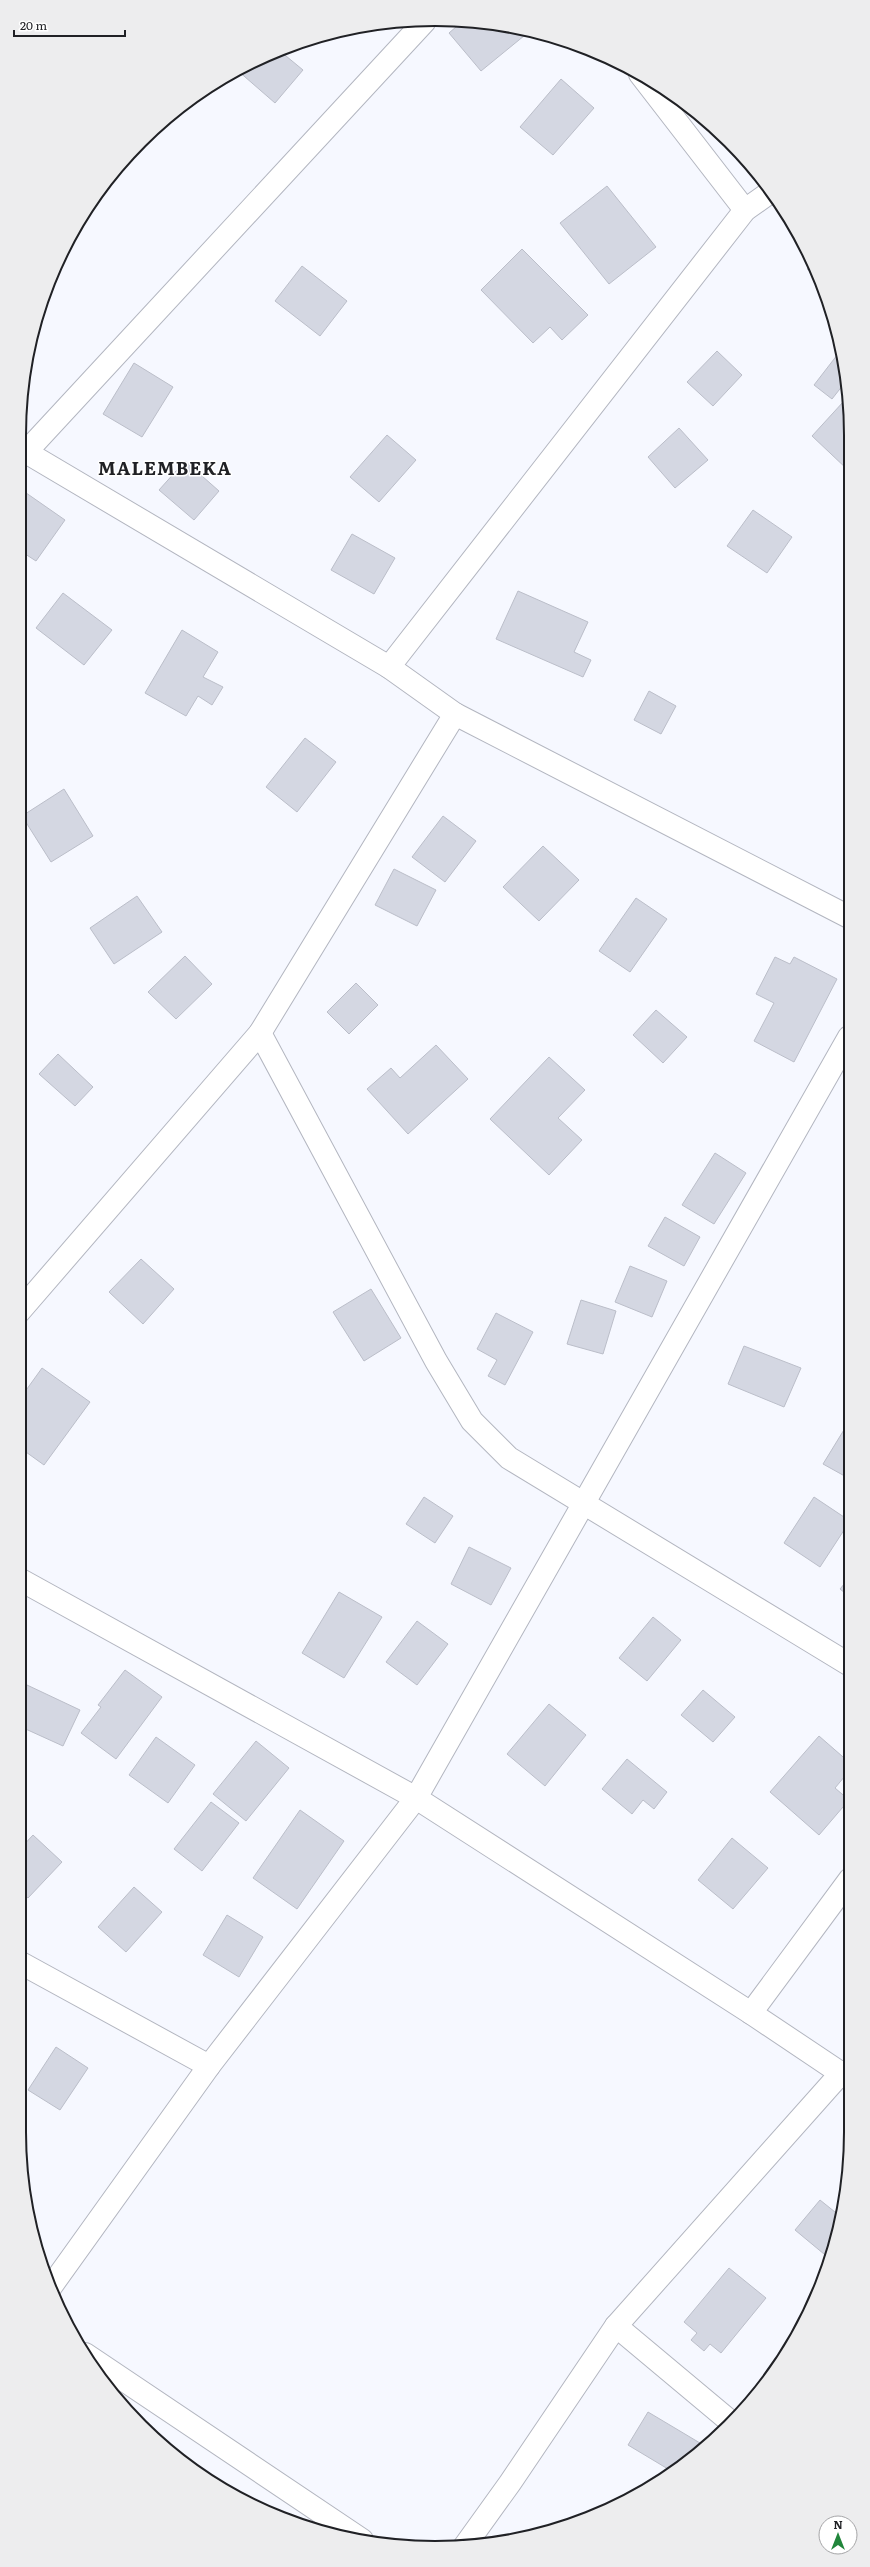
<svg xmlns="http://www.w3.org/2000/svg" width="870" height="2567" font-family="Literata,serif">
<rect width="100%" height="100%" fill="#f6f8ff"/>
<g fill="#d4d7e2" stroke="#bbbec9">
<polygon points="464,20 530,31 481,71 449,33"/>
<polygon points="280,51 303,70 275,103 237,70"/>
<polygon points="561,79 594,108 553,155 520,127"/>
<polygon points="607,186 656,247 609,284 560,223"/>
<polygon points="796,233 807,250 793,237"/>
<polygon points="522,249 588,315 562,340 550,327 533,343 481,290"/>
<polygon points="813,263 819,279 807,269"/>
<polygon points="302,266 347,301 320,336 275,301"/>
<polygon points="841,350 847,389 843,385 832,399 814,385"/>
<polygon points="717,351 742,375 713,406 687,382"/>
<polygon points="134,363 173,387 142,437 103,414"/>
<polygon points="844,401 847,404 848,470 812,436"/>
<polygon points="679,428 708,460 675,488 648,457"/>
<polygon points="387,435 416,460 379,502 350,477"/>
<polygon points="185,461 219,491 194,520 159,490"/>
<polygon points="19,488 65,520 36,561 19,550"/>
<polygon points="753,510 792,537 767,573 727,546"/>
<polygon points="352,534 395,558 374,594 331,570"/>
<polygon points="518,591 588,622 574,652 591,660 583,677 496,639"/>
<polygon points="63,593 112,630 84,665 36,628"/>
<polygon points="182,630 218,652 203,677 223,687 212,705 198,696 186,716 145,693"/>
<polygon points="649,691 676,706 661,734 634,720"/>
<polygon points="305,738 336,762 297,812 266,787"/>
<polygon points="64,789 93,836 51,862 22,816"/>
<polygon points="443,816 476,841 445,882 412,857"/>
<polygon points="543,846 579,880 539,921 503,887"/>
<polygon points="394,869 436,890 417,926 375,905"/>
<polygon points="137,896 162,932 114,964 90,928"/>
<polygon points="636,898 667,919 630,972 599,951"/>
<polygon points="185,956 212,984 176,1019 148,992"/>
<polygon points="775,957 790,964 794,957 837,979 794,1062 754,1041 774,1003 756,994"/>
<polygon points="356,983 378,1005 349,1034 327,1012"/>
<polygon points="656,1010 687,1037 663,1063 633,1035"/>
<polygon points="436,1045 468,1079 408,1134 367,1089 391,1068 400,1078"/>
<polygon points="58,1054 93,1087 75,1106 39,1074"/>
<polygon points="549,1057 585,1090 558,1118 582,1140 549,1175 490,1119"/>
<polygon points="715,1153 746,1173 714,1224 682,1205"/>
<polygon points="665,1217 700,1237 684,1266 648,1246"/>
<polygon points="141,1259 174,1289 143,1324 109,1292"/>
<polygon points="630,1266 667,1281 652,1317 615,1302"/>
<polygon points="371,1289 401,1338 364,1361 333,1312"/>
<polygon points="581,1300 616,1311 603,1354 567,1344"/>
<polygon points="496,1313 533,1332 505,1385 488,1376 497,1360 477,1349"/>
<polygon points="744,1346 801,1368 784,1407 728,1384"/>
<polygon points="42,1368 90,1402 44,1465 19,1447 19,1400"/>
<polygon points="850,1420 850,1479 823,1464"/>
<polygon points="19,1455 23,1458 19,1464"/>
<polygon points="424,1497 453,1516 435,1543 406,1524"/>
<polygon points="814,1497 850,1521 820,1567 784,1543"/>
<polygon points="469,1547 511,1568 491,1605 451,1584"/>
<polygon points="850,1577 850,1597 840,1589"/>
<polygon points="339,1592 382,1617 344,1678 302,1653"/>
<polygon points="653,1617 681,1640 647,1681 619,1658"/>
<polygon points="417,1621 448,1644 417,1685 386,1662"/>
<polygon points="125,1670 162,1697 116,1759 81,1733 101,1707 98,1705"/>
<polygon points="27,1685 80,1710 63,1746 19,1726 19,1703"/>
<polygon points="703,1690 735,1717 713,1742 681,1715"/>
<polygon points="549,1704 586,1735 545,1786 507,1754"/>
<polygon points="819,1736 850,1763 850,1770 835,1788 849,1800 819,1835 770,1792"/>
<polygon points="156,1737 195,1765 168,1803 129,1775"/>
<polygon points="256,1741 289,1768 246,1821 213,1794"/>
<polygon points="627,1759 667,1792 654,1809 643,1800 632,1814 602,1789"/>
<polygon points="211,1802 239,1823 202,1871 174,1849"/>
<polygon points="300,1810 344,1841 297,1909 253,1878"/>
<polygon points="33,1835 62,1862 28,1898 19,1890 19,1850"/>
<polygon points="732,1838 768,1868 733,1909 698,1880"/>
<polygon points="134,1887 162,1912 126,1952 98,1927"/>
<polygon points="227,1915 263,1937 239,1977 203,1955"/>
<polygon points="56,2047 88,2068 60,2110 28,2090"/>
<polygon points="820,2200 840,2216 837,2239 830,2259 795,2230"/>
<polygon points="729,2268 766,2298 721,2353 710,2344 704,2351 691,2340 697,2333 684,2322"/>
<polygon points="648,2412 705,2446 673,2472 628,2445"/>
</g>
<g fill="none" stroke-linecap="round" stroke-linejoin="round">
<defs>
<g id="street">
<polyline points="640,74 745,210"/>
<polyline points="19,448 389,667 455,714 849,917"/>
<polyline points="26,452 425,21"/>
<polyline points="389,667 745,210 769,193"/>
<polyline points="260,1033 436,1361 472,1421 509,1458 850,1665"/>
<polyline points="19,1312 260,1033 455,714"/>
<polyline points="19,1579 416,1798 751,2013 851,2080"/>
<polyline points="19,1962 209,2066"/>
<polyline points="751,2013 850,1879"/>
<polyline points="50,2288 209,2066 416,1798 849,1037"/>
<polyline points="616,2326 732,2423"/>
<polyline points="85,2354 362,2540"/>
<polyline points="464,2547 510,2483 616,2326 842,2072"/>
</g>
</defs>
<use href="#street" stroke="#b3b6c0" stroke-width="24"/>
<use href="#street" stroke="#fff" stroke-width="22"/>
</g>
<g text-anchor="middle" stroke-width="3" stroke-linejoin="round" paint-order="stroke">
<g font-size="18" font-weight="bold" letter-spacing="1" fill="#202125" stroke="#fff">
<text x="165" y="475">MALEMBEKA</text>
</g>
</g>
<path d="M0 0H870V2567H0ZM435 26H435A409 409 0 0 1 844 435V2132A409 409 0 0 1 435 2541H435A409 409 0 0 1 26 2132V435A409 409 0 0 1 435 26Z" fill="#ededee" fill-rule="evenodd"/>
<path fill="none" stroke="#202125" stroke-width="2" d="M435 26H435A409 409 0 0 1 844 435V2132A409 409 0 0 1 435 2541H435A409 409 0 0 1 26 2132V435A409 409 0 0 1 435 26Z"/>
<g transform="translate(838 2535)"><circle r="19" fill="#ffffff" stroke="#a6a6a8"/>
<path d="M0-3L7 15L0 10L-7 15Z" fill="#21863b"/>
<text y="-6" font-size="11" font-weight="bold" text-anchor="middle" fill="#202125">N</text>
</g>
<path d="M14 30v6h111v-6" fill="none" stroke="#202125" stroke-width="2"/>
<text x="20" y="30" font-size="12" fill="#202125" stroke="#ffffff" stroke-width="3" paint-order="stroke">20 m</text>
</svg>
